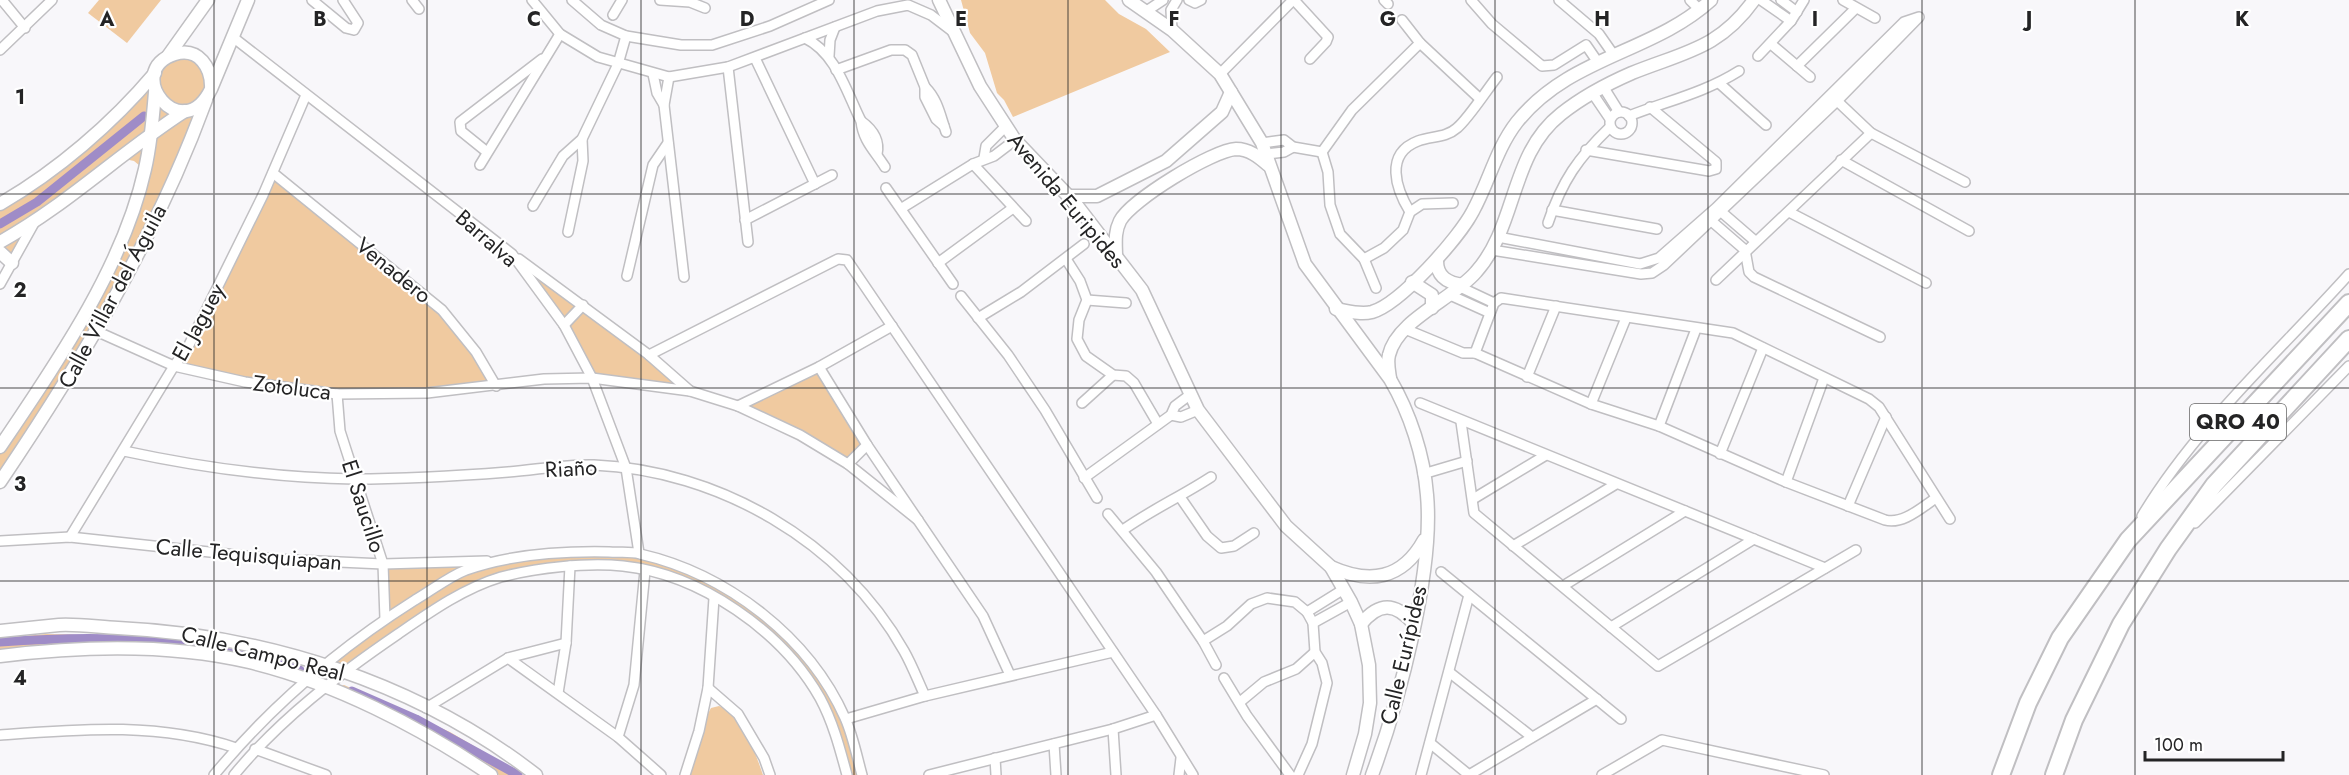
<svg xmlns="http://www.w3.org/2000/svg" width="2349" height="775" font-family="Jost,sans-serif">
<rect width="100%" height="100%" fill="#f8f7fa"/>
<g fill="#f0caa0">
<polygon points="99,0 161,0 127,43 88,13"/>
<polygon points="961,0 1105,0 1119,14 1146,29 1170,52 1013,117 1004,100 997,93 985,53 970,33"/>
<polygon points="190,53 212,78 130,269 0,482 0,447 112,261 145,170 134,161 120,158 34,223 12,263 0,252 0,204 59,163 160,64"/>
<polygon points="273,173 442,310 496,386 337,394 174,366"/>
<polygon points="512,254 690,391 592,378 564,325"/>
<polygon points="819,367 867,445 848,464 738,406"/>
<polygon points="569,552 639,553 718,584 792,640 846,719 862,775 847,775 820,698 784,649 714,598 645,571 570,566 502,577 472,588 345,671 325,664 385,619 383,564 498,561"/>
<path d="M46 634C112 635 175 641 240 653 262 658 287 661 307 671V674L165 649 0 654V638Z"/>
<polygon points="344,685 450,732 523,775 499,775 444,740 339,687"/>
<path d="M719 706C743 716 755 752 763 775H689L704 721 711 708Z"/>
</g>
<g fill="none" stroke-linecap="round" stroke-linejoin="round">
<g stroke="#9f8cc7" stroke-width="9">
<polyline points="0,224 37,202 144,116"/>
<path d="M0 642C81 636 160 636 239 654"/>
<polyline points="273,663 300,670"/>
<polyline points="352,691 416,719 518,775"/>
</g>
<defs>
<g id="street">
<polyline points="2,0 25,28"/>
<polyline points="312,0 346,28 354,30 358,23 343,0"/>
<polyline points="412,0 419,9"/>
<polyline points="532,0 560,34 598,57 669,77 728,67 877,11 908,5 931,15 952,31"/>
<polyline points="572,0 601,25 626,36 681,45 712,45 770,26 829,0"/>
<polyline points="660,0 690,2 705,8"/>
<polyline points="1189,0 1195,3 1201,0"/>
<polyline points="1294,0 1328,37 1326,42 1310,59"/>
<polyline points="1384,0 1388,4"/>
<polyline points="1471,0 1492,24 1542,66 1554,65 1586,45 1597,61"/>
<polyline points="1559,0 1599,34 1613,54"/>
<polyline points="1690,0 1700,10"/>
<polyline points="1761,0 1791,21"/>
<polyline points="1781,0 1797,12"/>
<polyline points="1843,0 1875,18"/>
<polyline points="1145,12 1163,0"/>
<polyline points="613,15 622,0"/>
<polyline points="1402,20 1420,43 1479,98"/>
<polyline points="1172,30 1171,10 1177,0"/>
<polyline points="234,38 512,254 564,325 592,378 626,468 639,553"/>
<path d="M805 38C836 53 846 91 861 121 863 141 875 151 885 167"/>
<polyline points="1771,44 1810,77"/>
<polyline points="0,50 52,0"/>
<polyline points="829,56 830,40 835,27"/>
<polyline points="1758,56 1791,21 1804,0"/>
<polyline points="755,58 815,184"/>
<polyline points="1797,66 1856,8"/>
<polyline points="728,67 748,242"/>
<polyline points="836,70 891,50 905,50 912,55 925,87 925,97 936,119 944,126"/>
<polyline points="653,74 657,93 664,105"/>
<polyline points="1220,74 1293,0"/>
<polyline points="669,77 664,105 684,277"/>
<polyline points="1719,83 1766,125"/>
<path d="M925 87C938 100 940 115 946 132"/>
<polyline points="1604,88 1619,112"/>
<polyline points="1593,94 1610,119"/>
<polyline points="1834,98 1871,133 1965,182"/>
<circle cx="1621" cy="123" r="11"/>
<path d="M1629 116C1667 101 1704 93 1739 71"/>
<path d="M861 121C872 129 880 140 877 154"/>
<polyline points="1262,143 1284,140 1293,147 1322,152"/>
<polyline points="1586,150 1709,171 1716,169 1716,162 1650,107"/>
<polyline points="487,152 461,131 460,122 542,59"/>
<polyline points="1322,152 1328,172 1330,205 1340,234 1364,259 1376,288"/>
<polyline points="1322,152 1352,110 1420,43"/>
<polyline points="1267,154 1284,152 1293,147"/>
<polyline points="984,158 986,146 1005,127"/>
<polyline points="1841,160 1969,231"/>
<polyline points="973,164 1026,221"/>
<polyline points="480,165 560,34"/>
<polyline points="273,173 442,310 476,352 496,386"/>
<polyline points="886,188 953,284"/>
<polyline points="533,206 563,156 582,139 618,64 626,36"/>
<polyline points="902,208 973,164 994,156 1015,140"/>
<polyline points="1718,209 1755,241"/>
<polyline points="1552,210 1657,229"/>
<path d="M1410 212C1396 189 1384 154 1418 141 1431 136 1446 138 1457 128 1468 119 1486 91 1497 77"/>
<polyline points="1789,212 1926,283"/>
<polyline points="1708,218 1745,250 1749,272 1754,277 1880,337"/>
<polyline points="745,220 832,175"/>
<path d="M1548 223C1562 181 1578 158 1610 127"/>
<polyline points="568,232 583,161 582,139"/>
<polyline points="1492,250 1641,274 1652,273 1664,265 1837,101 1919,17 1904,22 1716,208 1659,258 1640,264 1498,237"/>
<polyline points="519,259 649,355 690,391"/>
<polyline points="1066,259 1080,281 1087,300 1079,320 1077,339 1086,356 1113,375 1126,376 1134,383 1158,424"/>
<polyline points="1364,259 1384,248 1403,230 1410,212 1422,204 1453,203"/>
<polyline points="938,263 1013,208"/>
<polyline points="627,276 653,165 668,143"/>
<polyline points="1716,280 1871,133"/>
<polyline points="0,284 34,223"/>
<polyline points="1460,287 1494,303"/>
<polyline points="1450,295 1490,313"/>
<polyline points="961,296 1008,355 1045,410 1097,498"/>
<polyline points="1087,300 1126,303"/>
<polyline points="978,318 1021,292 1084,244"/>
<polyline points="564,325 583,305"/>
<path d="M1405 329 1463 353H1475L1591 404 1659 426 1786 482 1885 520C1903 525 1922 507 1936 498"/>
<polyline points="96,331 174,366 245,382 337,394 427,393 544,379 592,378 690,391 738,406 800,435 848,464 918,520"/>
<polyline points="1475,353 1494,303 1501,298 1733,333 1869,399 1879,407 1950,519"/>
<polyline points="649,355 838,259 847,260 1156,715 1193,775"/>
<polyline points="819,367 867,445 983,616 1010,675"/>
<polyline points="1527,377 1556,306"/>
<polyline points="337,394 340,431 383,564 385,619"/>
<polyline points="1082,403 1113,375"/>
<polyline points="1420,403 1825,568"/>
<polyline points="1591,404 1626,318"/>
<polyline points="738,406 819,367 892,326"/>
<polyline points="1171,415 1181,417 1198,410"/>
<polyline points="1461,422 1474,513 1658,666 1856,550"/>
<polyline points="1659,426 1696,329"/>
<path d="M124 451C198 467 277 478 354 479 405 479 457 476 508 472 536 470 566 464 594 465 718 470 842 541 904 651 912 665 918 681 925 696"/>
<polyline points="1720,454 1763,348"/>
<polyline points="848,464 867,445"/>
<polyline points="1423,474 1467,461"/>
<polyline points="1084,478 1171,415 1175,406 1191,394"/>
<polyline points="1786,482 1824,378"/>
<polyline points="1180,497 1207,536 1221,548 1234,546 1254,533"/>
<polyline points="1473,499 1546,455"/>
<polyline points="1848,506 1886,417"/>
<polyline points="1108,514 1156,572 1203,641 1216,665"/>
<path d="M2142 516C2195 427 2280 351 2349 274"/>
<polyline points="2195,523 2349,366"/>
<path d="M1123 530C1151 510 1182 496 1211 477"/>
<polyline points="70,537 174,366 188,347 263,195 306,95"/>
<polyline points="0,541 70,537 274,559 383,564 487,561"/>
<polyline points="1513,546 1616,484"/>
<polyline points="1441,572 1621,719"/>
<polyline points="1563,586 1685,511"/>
<polyline points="1307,612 1344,589"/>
<polyline points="1313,623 1351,602"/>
<polyline points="1611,627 1754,539"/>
<polyline points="1203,641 1227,626 1251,604 1267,598 1295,602 1307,612 1313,623 1315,652 1322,663 1327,683 1312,744 1298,775"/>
<polyline points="508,658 618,737 661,775"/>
<polyline points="1449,672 1532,737"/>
<polyline points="1224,678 1247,716 1290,775"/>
<polyline points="708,688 738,714 764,758 770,775"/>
<polyline points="558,693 566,643 570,566"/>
<polyline points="1240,702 1264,682 1296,669 1315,652"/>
<polyline points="426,708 508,658 566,643"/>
<polyline points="846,719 925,696 1113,652"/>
<polyline points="1113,729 1116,775"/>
<path d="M0 735C80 729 159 722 236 748"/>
<polyline points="618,737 634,685 645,571"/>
<polyline points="1430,743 1469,775"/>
<polyline points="1054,744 1056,775"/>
<polyline points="255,749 326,775"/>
<polyline points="995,758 996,775"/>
<path d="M214 775C271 706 339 648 415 600 431 591 448 577 466 570 511 554 561 551 609 552 619 553 630 551 640 554 727 574 809 637 845 718 853 736 857 757 862 775"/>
<path d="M234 775C280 719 338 675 398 634 430 612 464 588 501 577 536 568 587 562 623 566 700 574 782 631 820 698 833 722 840 749 847 775"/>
<polyline points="685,775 699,731 708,688 714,598"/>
<polyline points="929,775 1113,729 1156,715"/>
<polyline points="1179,775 1181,758"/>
<polyline points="1421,775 1469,595"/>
<polyline points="1469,775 1597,699"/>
<polyline points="1602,775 1662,740 1824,775"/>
</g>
<g id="secondary">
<polyline points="939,0 980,86 1015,140 1075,203 1142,290 1198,410 1286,526 1331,567 1351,602 1361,624 1369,665 1370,703 1365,734 1353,775"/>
<path d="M1129 0 1172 30 1220 74 1262 143 1305 264 1390 379C1410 413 1424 456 1427 495 1434 572 1399 702 1372 775"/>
<polyline points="168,56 208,0"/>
<path d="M211 89C212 68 199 47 175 54 121 71 182 149 211 89L248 0"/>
<polyline points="1068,196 1097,196 1166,161 1222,112 1231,92"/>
<path d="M0 204C57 171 112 124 155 73"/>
<path d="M0 242C67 205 121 152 185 111"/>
<polyline points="0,252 12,263"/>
<path d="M1116 257C1116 244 1114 233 1120 221 1131 200 1213 150 1236 149 1249 149 1259 157 1268 165"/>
<path d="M1437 261C1437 277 1448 283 1463 285"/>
<polyline points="1412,282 1432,295 1432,308"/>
<path d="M1336 309C1348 311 1360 315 1372 312 1400 304 1459 238 1473 211 1489 182 1496 149 1517 122 1570 56 1653 53 1711 0"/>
<path d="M1390 378C1389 371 1387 362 1389 355 1397 320 1453 299 1476 272 1518 225 1509 155 1561 114 1581 98 1609 83 1632 73 1684 52 1719 49 1754 0"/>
<path d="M0 447C56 364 123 268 145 169 151 143 153 117 155 92"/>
<path d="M0 482C81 362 156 237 206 100"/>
<path d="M1331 567C1369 584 1402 580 1424 540"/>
<path d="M1361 624C1379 602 1395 602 1414 624"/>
<path d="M0 631C20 629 39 627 59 625 78 624 98 627 118 628 266 635 418 683 536 775"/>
<path d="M0 656C81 646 168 643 249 662 333 682 420 727 491 775"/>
</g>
<g id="highway">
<polyline points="2001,775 2028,703 2060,638 2128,540 2349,303"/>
<polyline points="2054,775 2074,720 2121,624 2168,549 2214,485 2349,339"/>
</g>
</defs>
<use href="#street" stroke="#c0bfc2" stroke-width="12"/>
<use href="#secondary" stroke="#c0bfc2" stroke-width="15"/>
<use href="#highway" stroke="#c0bfc2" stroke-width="20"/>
<use href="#street" stroke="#fff" stroke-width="9"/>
<use href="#secondary" stroke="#fff" stroke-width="12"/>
<use href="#highway" stroke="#fff" stroke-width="16"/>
</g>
<path fill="none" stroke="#242425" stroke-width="1.5" stroke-opacity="0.55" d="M214 0V775M427 0V775M641 0V775M854 0V775M1068 0V775M1281 0V775M1495 0V775M1708 0V775M1922 0V775M2135 0V775M0 194H2349M0 388H2349M0 581H2349"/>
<g text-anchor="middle" stroke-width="4.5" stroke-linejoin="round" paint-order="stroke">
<rect fill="#fff" stroke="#666" stroke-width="1.5" x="2190" y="404" width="96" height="36" rx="4.5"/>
<g font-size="21" font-weight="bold" fill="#242425">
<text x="2238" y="429">QRO 40</text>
</g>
<g font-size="22" fill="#242425" stroke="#fff">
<text transform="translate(1067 200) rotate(50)" y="8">Avenida Euripides</text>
<text transform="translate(487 238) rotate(41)" y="8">Barralva</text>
<text transform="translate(394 270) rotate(39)" y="8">Venadero</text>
<text transform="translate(112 296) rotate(-62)" y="8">Calle Villar del Águila</text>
<text transform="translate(198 322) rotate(-61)" y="8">El Jaguey</text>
<text transform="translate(292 387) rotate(7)" y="8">Zotoluca</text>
<text transform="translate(571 468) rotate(-3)" y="8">Riaño</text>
<text transform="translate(364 506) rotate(72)" y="8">El Saucillo</text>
<text transform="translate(249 554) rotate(5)" y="8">Calle Tequisquiapan</text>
<text transform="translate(263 653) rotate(14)" y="8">Calle Campo Real</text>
<text transform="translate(1403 655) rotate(-77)" y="8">Calle Eurípides</text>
</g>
</g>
<g font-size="20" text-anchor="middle" font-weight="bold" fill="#242425" stroke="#fff" stroke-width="4.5" stroke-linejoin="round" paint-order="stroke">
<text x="107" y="26">A</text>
<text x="320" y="26">B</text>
<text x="534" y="26">C</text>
<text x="747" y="26">D</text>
<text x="961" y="26">E</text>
<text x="1174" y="26">F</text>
<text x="1388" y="26">G</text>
<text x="1602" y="26">H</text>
<text x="1815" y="26">I</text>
<text x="2029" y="26">J</text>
<text x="2242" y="26">K</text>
<text x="20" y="104">1</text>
<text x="20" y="297">2</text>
<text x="20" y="491">3</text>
<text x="20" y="685">4</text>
</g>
<path d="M2145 751v9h138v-9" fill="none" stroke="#242425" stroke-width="3"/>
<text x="2154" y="751" font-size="18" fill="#242425" stroke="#ffffff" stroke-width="4.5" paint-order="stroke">100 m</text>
</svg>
